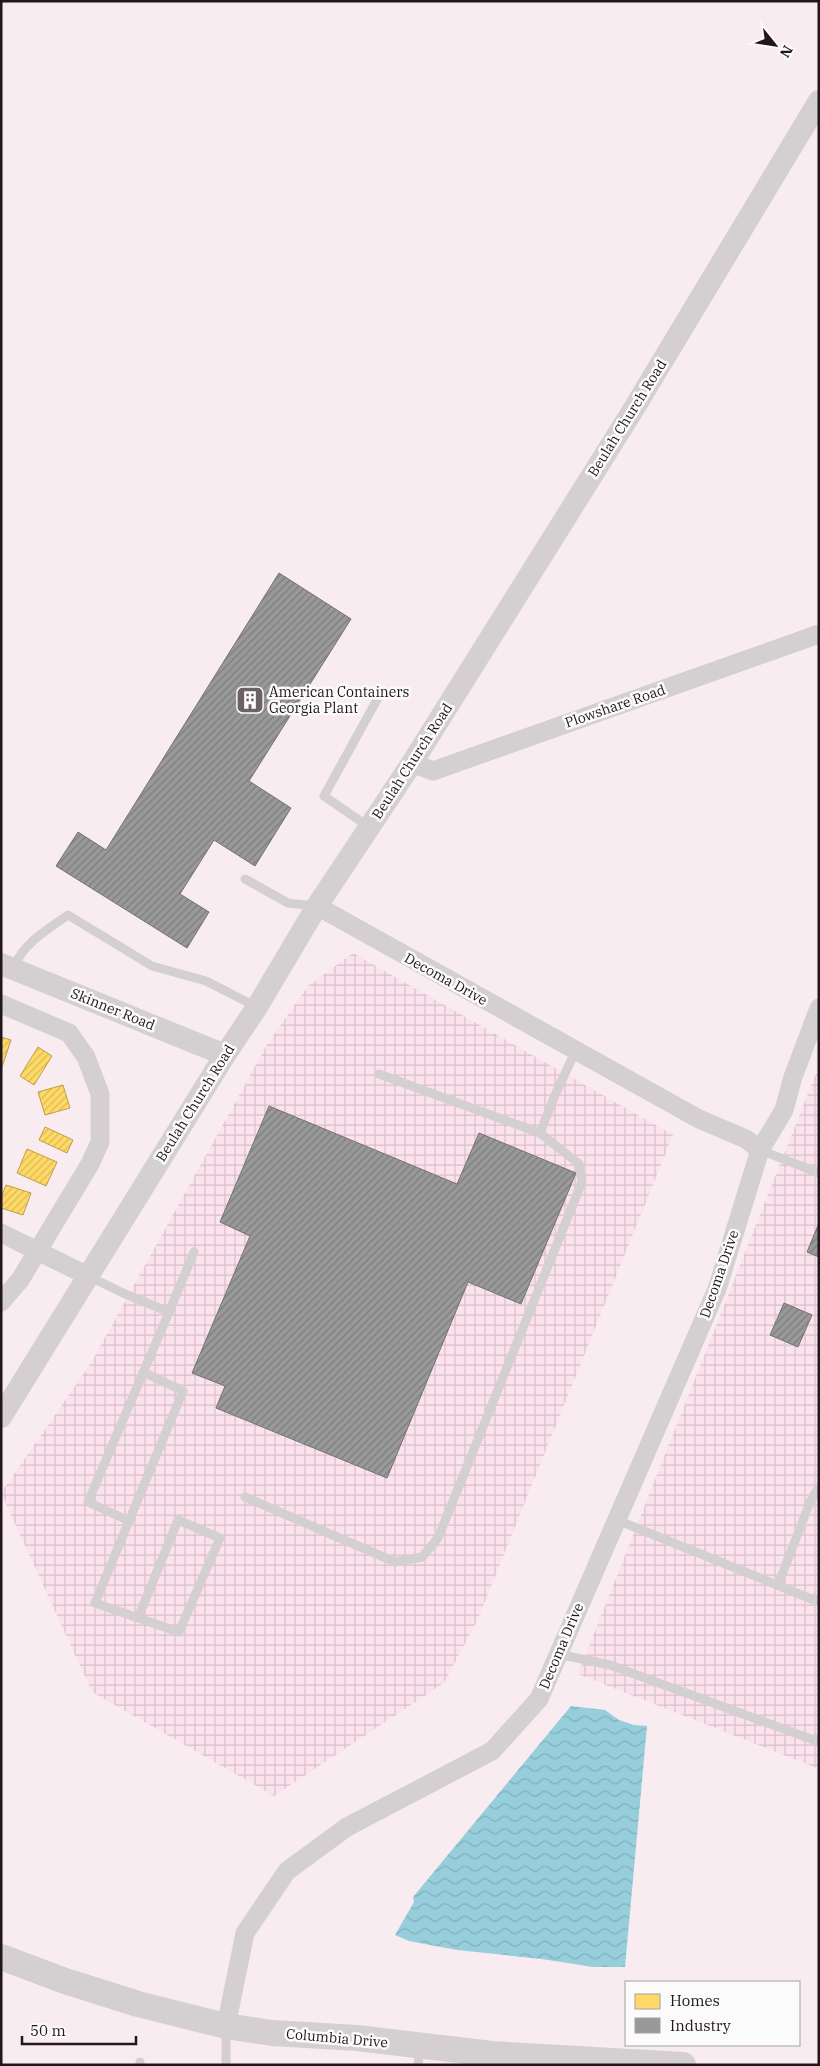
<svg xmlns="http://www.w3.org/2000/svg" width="820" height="2066" font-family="'IBM Plex Serif',serif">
<defs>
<pattern id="industrial-grid" width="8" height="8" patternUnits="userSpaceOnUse" patternTransform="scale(1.25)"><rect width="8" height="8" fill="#fbe2ec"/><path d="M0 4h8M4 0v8" fill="none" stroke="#d7c1ca"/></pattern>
<pattern id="water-waves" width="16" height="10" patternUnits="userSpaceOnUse" patternTransform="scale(1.25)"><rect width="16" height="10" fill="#96cedc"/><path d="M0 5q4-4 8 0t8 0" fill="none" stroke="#81b0bc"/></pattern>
<pattern id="homes-hatch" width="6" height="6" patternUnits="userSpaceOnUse" patternTransform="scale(1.25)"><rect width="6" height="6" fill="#ffd966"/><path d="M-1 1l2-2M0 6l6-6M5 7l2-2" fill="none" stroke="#dab958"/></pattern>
<pattern id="industry-hatch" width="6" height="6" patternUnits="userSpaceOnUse" patternTransform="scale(1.25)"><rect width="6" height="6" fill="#999"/><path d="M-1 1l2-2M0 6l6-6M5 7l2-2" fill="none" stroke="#7c7c7c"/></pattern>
</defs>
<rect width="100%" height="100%" fill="#f8ecf1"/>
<g fill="url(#industrial-grid)">
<polygon points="353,953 673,1135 477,1621 444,1683 274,1796 92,1692 1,1493 91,1363 268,1043 308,986"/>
<polygon points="819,1066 819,1769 578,1674"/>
</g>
<polygon fill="url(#water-waves)" points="571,1706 605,1710 619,1720 634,1725 647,1726 625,1967 593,1967 542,1959 457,1950 409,1941 395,1935 414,1902 413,1897"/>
<g fill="url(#homes-hatch)" stroke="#bd9e50">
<polygon points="1,1037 11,1040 1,1070"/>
<polygon points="38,1047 52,1056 34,1085 20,1076"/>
<polygon points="63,1085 70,1108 45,1115 38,1092"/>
<polygon points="45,1127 73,1140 67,1153 39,1140"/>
<polygon points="27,1149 57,1162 46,1186 17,1173"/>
<polygon points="6,1185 31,1193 23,1215 1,1208 1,1198"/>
</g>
<g fill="url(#industry-hatch)" stroke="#757173">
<polygon points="279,573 351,619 249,781 291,808 255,866 214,840 180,894 209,912 187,948 56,866 78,832 106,850"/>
<polygon points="269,1106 457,1184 479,1133 576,1173 521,1304 468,1282 387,1478 216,1408 225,1386 192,1373 250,1236 220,1222"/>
<polygon points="819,1223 819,1257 807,1252"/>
<polygon points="784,1303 812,1315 798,1347 770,1335"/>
</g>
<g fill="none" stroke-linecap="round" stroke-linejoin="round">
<g stroke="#d4d0d1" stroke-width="9">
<polyline points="369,827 324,796 379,696"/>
<polyline points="245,879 288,903 315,906"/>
<path d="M13 968C24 943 46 930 68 915L152 966 206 981 257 1007"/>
<polyline points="379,1074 540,1133"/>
<polyline points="760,1150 819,1173"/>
<polyline points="88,1276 123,1293 169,1312 194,1252"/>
<polyline points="245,1497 395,1562 422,1557 438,1538 582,1182 579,1164 540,1133 555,1095 576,1050"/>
<polyline points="617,1520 819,1602"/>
<polyline points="129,1521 183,1391 143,1372"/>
<polyline points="778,1585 810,1502 819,1487"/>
<polyline points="138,1618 178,1520 220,1538 179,1632 95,1603 129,1521 88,1502 169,1312"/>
<polyline points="558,1654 610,1665 819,1742"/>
<polyline points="140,2065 140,2062"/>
<polyline points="226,2065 226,2029"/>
<polyline points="418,2065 420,2048"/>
</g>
<g stroke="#d4d0d1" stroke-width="19">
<polyline points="412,763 433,771 819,634"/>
<polyline points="317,906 699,1119 746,1139 760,1150 784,1110 793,1077 819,1008"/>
<polyline points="1,1004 69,1033 86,1057 100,1094 100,1142 90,1164 20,1280 1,1302"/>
<polyline points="1,1233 88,1276"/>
<polyline points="226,2026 245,1933 287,1871 347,1827 492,1751 539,1699 717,1289 760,1150"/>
</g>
<g stroke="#d4d0d1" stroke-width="22">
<polyline points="1,964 225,1055"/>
<polyline points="1,1417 225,1055 257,1007 317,906 412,763 633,410 819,101"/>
</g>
<polyline stroke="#d4d0d1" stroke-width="26" points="1,1957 65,1981 138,2004 226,2026 272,2033 357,2038 492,2054 683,2065"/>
</g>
<defs>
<symbol id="building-square" viewBox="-11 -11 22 22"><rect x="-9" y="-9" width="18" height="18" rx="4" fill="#6d6066" stroke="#fbfbfb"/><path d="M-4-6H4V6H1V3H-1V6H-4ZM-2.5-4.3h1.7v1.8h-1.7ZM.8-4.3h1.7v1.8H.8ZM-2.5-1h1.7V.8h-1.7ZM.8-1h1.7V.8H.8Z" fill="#fff"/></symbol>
</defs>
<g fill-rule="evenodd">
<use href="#building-square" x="234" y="684" width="32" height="32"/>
</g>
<g text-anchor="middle" stroke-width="5" stroke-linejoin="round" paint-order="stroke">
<g font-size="14" fill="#22151b" stroke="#fbfbfb">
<text transform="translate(627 418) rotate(-58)" y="5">Beulah Church Road</text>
<text transform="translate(615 706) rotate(-19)" y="5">Plowshare Road</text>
<text transform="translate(412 761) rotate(-57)" y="5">Beulah Church Road</text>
<text transform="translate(446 979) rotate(29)" y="5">Decoma Drive</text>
<text transform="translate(113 1009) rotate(22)" y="5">Skinner Road</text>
<text transform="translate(195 1103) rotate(-58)" y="5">Beulah Church Road</text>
<text transform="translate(719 1274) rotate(-71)" y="5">Decoma Drive</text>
<text transform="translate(561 1646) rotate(-67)" y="5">Decoma Drive</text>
<text transform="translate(337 2038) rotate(5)" y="5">Columbia Drive</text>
</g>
<g font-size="14" fill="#22151b" stroke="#fbfbfb" text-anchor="start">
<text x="269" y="697">American Containers<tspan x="269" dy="16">Georgia Plant</tspan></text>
</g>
</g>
<rect width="820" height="2066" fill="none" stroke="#22151b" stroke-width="5"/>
<rect x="625" y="1981" width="175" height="65" fill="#fbfbfb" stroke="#a49fa1"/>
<rect x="635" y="1994" width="25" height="15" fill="#ffd966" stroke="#a49fa1"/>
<text x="670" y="2006" font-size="15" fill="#22151b">Homes</text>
<rect x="635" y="2018" width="25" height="15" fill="#999999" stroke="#a49fa1"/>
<text x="670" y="2031" font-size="15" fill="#22151b">Industry</text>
<g transform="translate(775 45) rotate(120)" stroke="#fbfbfb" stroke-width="4" paint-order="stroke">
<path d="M0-4L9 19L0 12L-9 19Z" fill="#22151b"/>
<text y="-8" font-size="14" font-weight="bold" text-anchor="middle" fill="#22151b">N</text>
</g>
<path d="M22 2036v8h114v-8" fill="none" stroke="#22151b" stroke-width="2.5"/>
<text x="30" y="2036" font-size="15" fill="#22151b" stroke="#fbfbfb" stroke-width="4" paint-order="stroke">50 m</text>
</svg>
